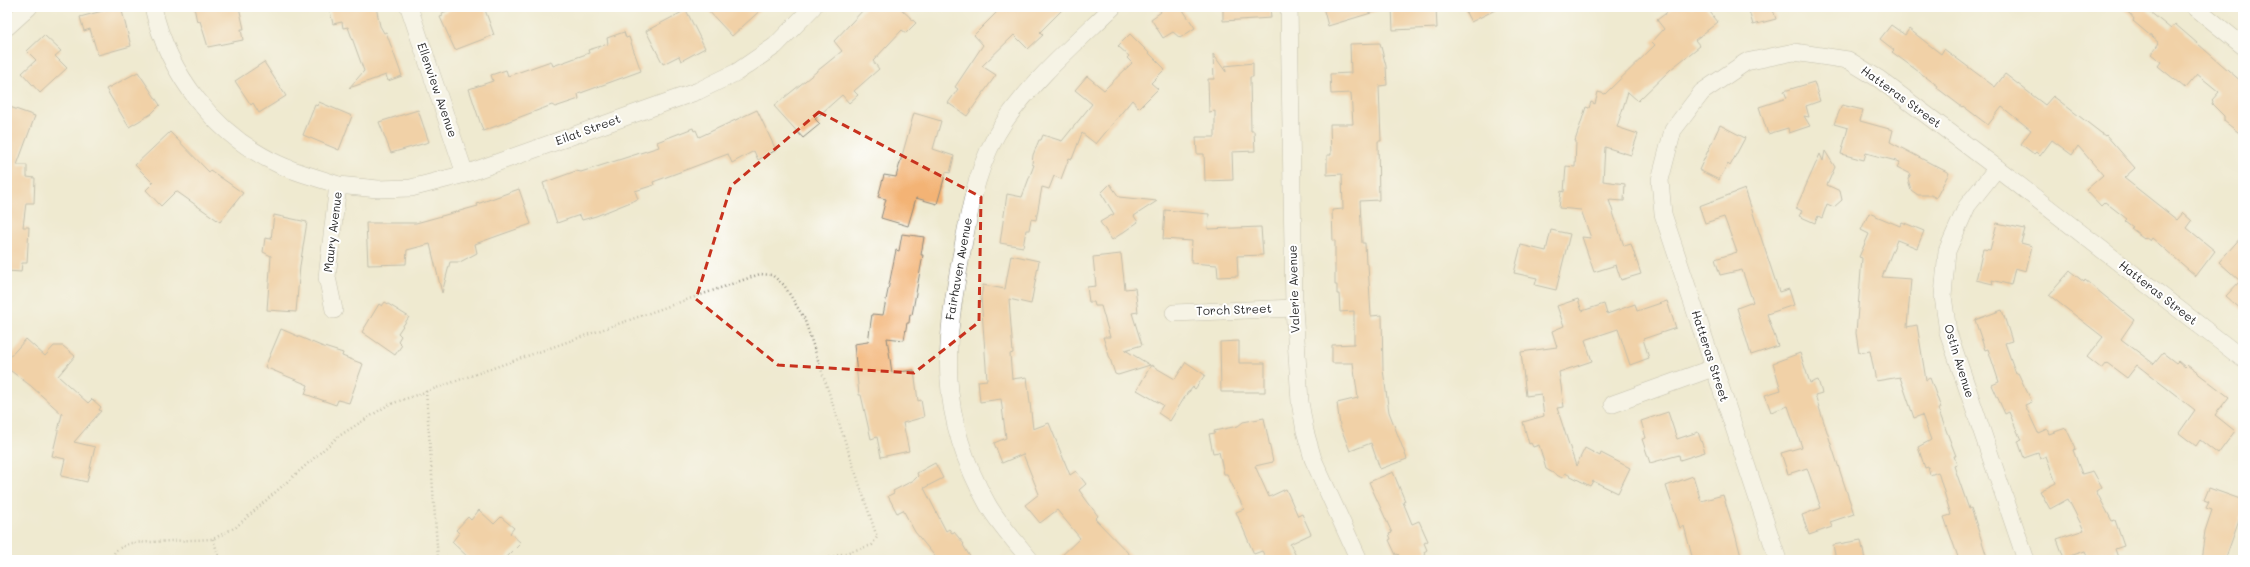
<svg xmlns="http://www.w3.org/2000/svg" width="2250" height="567" font-family="Mali,sans-serif">
<rect width="100%" height="100%" fill="#fff"/>
<filter id="ink" filterUnits="userSpaceOnUse"><feTurbulence type="fractalNoise" baseFrequency=".025" numOctaves="2"/><feDisplacementMap in="SourceGraphic" scale="8" xChannelSelector="R" yChannelSelector="G"/><feConvolveMatrix kernelMatrix="1 2 1 2 8 2 1 2 1" color-interpolation-filters="sRGB"/></filter>
<filter id="wash" filterUnits="userSpaceOnUse"><feTurbulence type="fractalNoise" baseFrequency=".012" numOctaves="4" result="noise"/><feDisplacementMap in="SourceGraphic" scale="16" xChannelSelector="R" yChannelSelector="G"/><feGaussianBlur stdDeviation="0.9" result="paint"/><feColorMatrix in="noise" values="0 0 0 0 0 0 0 0 0 0 0 0 0 0 0 0 0 1.4 0 .05"/><feComposite in="paint" operator="in"/></filter>
<g filter="url(#wash)">
<rect width="100%" height="100%" fill="#efead0"/>
<g id="blocks">
<g fill="#f3b375">
<polygon points="117,7 121,7 131,46 98,55 90,29 84,31 80,17"/>
<polygon points="194,7 239,7 244,29 241,29 243,40 208,47 200,21 197,22"/>
<polygon points="329,7 376,7 380,26 384,33 386,32 402,76 388,81 386,75 349,88 364,71 348,27 343,28 342,22 333,24"/>
<polygon points="457,7 484,7 494,35 455,50 440,17 443,16 442,13"/>
<polygon points="705,7 764,7 732,36"/>
<polygon points="866,7 899,7 916,23 906,33 902,30 873,61 879,69 854,91 858,95 849,103 842,95 815,119 820,124 803,138 774,106 842,51 834,41"/>
<polygon points="1002,7 1065,7 1040,32 1043,35 1028,49 1014,35 982,66 996,75 967,116 948,103 958,89 955,87 983,45 974,35"/>
<polygon points="1158,7 1181,7 1195,28 1180,38 1173,32 1163,38 1151,19 1161,12"/>
<polygon points="1223,7 1270,7 1271,18 1223,21"/>
<polygon points="1323,7 1381,7 1381,10 1328,26"/>
<polygon points="1392,7 1436,7 1437,28 1393,30"/>
<polygon points="1463,7 1501,7 1471,22"/>
<polygon points="1674,7 1706,7 1718,22 1695,40 1700,46 1671,69 1638,101 1628,92 1617,127 1638,134 1631,155 1605,147 1603,181 1625,184 1624,201 1609,200 1624,246 1631,244 1641,274 1621,280 1616,265 1594,272 1582,237 1591,238 1581,210 1559,208 1561,191 1564,192 1566,166 1575,167 1576,141 1575,141 1586,107 1589,108 1591,102 1595,104 1598,92 1605,94 1655,45 1652,42 1664,29 1657,20"/>
<polygon points="1748,7 1772,7 1776,19 1753,25"/>
<polygon points="2121,7 2144,7 2171,29 2175,24 2243,83 2243,136 2224,121 2224,116 2212,104 2213,101 2212,100 2219,92 2197,74 2185,88 2158,66 2161,62 2151,54 2159,43 2133,21 2134,19 2130,14"/>
<polygon points="686,10 705,48 681,61 679,56 663,64 646,31"/>
<polygon points="1891,25 1905,35 1909,29 1941,54 1944,49 1995,87 2005,74 2045,105 2053,96 2105,136 2106,135 2135,168 2124,178 2177,220 2183,213 2192,221 2187,228 2215,251 2196,276 2152,238 2150,241 2145,237 2144,238 2131,228 2133,227 2125,221 2127,219 2105,202 2101,206 2086,190 2103,175 2078,146 2072,155 2052,140 2040,156 2036,152 2034,154 2021,144 2031,130 2002,107 1988,125 1963,106 1962,107 1937,88 1938,86 1892,52 1894,50 1880,39"/>
<polygon points="624,32 626,38 629,37 641,71 578,94 579,99 555,107 552,105 483,131 469,89 493,81 491,75 506,70 508,76 551,61 553,66 589,53 588,50 608,44 607,38"/>
<polygon points="1130,34 1165,69 1151,83 1158,89 1139,108 1132,100 1096,144 1082,133 1072,159 1069,158 1061,179 1054,176 1049,189 1042,187 1036,220 1031,219 1029,230 1026,230 1023,247 1000,243 1007,194 1022,197 1034,165 1032,164 1033,155 1039,140 1041,140 1043,135 1062,141 1092,104 1075,90 1087,76 1104,90 1132,63 1127,58 1129,56 1118,46"/>
<polygon points="44,35 61,51 55,56 67,68 40,93 22,73 36,60 27,51"/>
<polygon points="1380,43 1386,66 1387,85 1379,86 1381,141 1378,141 1379,200 1360,201 1362,243 1365,243 1366,264 1368,264 1371,316 1382,315 1383,370 1389,412 1407,459 1380,469 1371,443 1350,451 1340,426 1337,403 1358,398 1353,363 1332,363 1332,345 1354,344 1354,311 1340,312 1339,294 1337,294 1337,285 1335,285 1335,240 1333,241 1332,210 1343,209 1342,174 1327,175 1327,155 1331,155 1330,124 1353,124 1351,93 1331,94 1330,74 1351,73 1350,44"/>
<polygon points="1213,54 1226,72 1225,66 1253,63 1253,77 1250,77 1251,131 1254,131 1255,151 1232,152 1233,180 1205,181 1204,154 1197,154 1196,137 1215,137 1215,111 1209,112 1208,79 1214,79"/>
<polygon points="264,62 286,96 259,113 253,103 251,105 235,81"/>
<polygon points="138,72 160,105 151,114 129,127 106,89"/>
<polygon points="1814,82 1820,101 1806,106 1809,117 1804,116 1810,126 1789,133 1788,128 1768,134 1759,107 1787,98 1784,91"/>
<polygon points="319,102 352,116 339,150 303,135 315,105 318,106"/>
<polygon points="1842,105 1863,110 1860,121 1893,130 1890,142 1949,173 1936,198 1931,195 1918,195 1911,190 1908,179 1911,174 1897,167 1900,162 1866,153 1864,160 1841,154 1848,128 1834,124"/>
<polygon points="7,106 35,116 17,165 27,165 27,177 35,178 34,203 26,203 23,227 29,227 27,263 22,263 21,272 7,271"/>
<polygon points="418,110 429,142 391,153 379,122"/>
<polygon points="757,110 776,150 758,160 754,151 732,163 728,154 653,182 654,185 635,191 638,199 596,216 582,220 580,215 557,223 543,183 576,171 581,172 659,147 657,142 693,128 694,131 696,130 699,137"/>
<polygon points="914,113 941,121 933,149 954,156 950,173 946,172 937,204 916,198 908,226 881,218 886,199 878,197 884,175 896,177"/>
<polygon points="1720,125 1745,138 1730,166 1728,164 1719,180 1699,170"/>
<polygon points="170,132 209,172 210,170 243,193 220,222 176,191 161,206 146,190 153,183 135,165"/>
<polygon points="1825,151 1835,167 1827,185 1840,191 1842,200 1834,207 1827,204 1822,218 1818,216 1815,223 1799,216 1802,211 1796,208 1820,154 1823,161"/>
<polygon points="1110,184 1119,197 1157,201 1134,216 1138,222 1112,240 1100,222 1114,214 1101,193"/>
<polygon points="519,189 531,224 475,244 477,253 460,262 450,262 442,293 430,244 407,250 406,264 368,265 366,223 416,223 478,206 477,204"/>
<polygon points="1745,189 1779,292 1789,289 1794,305 1767,314 1778,346 1751,355 1737,308 1753,302 1742,270 1720,275 1715,259 1737,252 1724,217 1705,223 1699,206"/>
<polygon points="1165,210 1209,214 1208,229 1261,227 1263,255 1237,256 1238,276 1218,277 1217,265 1191,263 1192,241 1163,239"/>
<polygon points="1869,213 1900,226 1902,222 1924,231 1917,248 1897,240 1882,277 1911,279 1907,327 1917,325 1926,380 1930,378 1941,408 1938,409 1956,456 1954,456 1957,465 1954,466 1969,509 1971,508 1988,560 1959,560 1944,517 1951,515 1938,472 1930,475 1928,467 1925,468 1918,447 1931,440 1922,415 1914,418 1900,377 1876,381 1870,351 1859,353 1856,333 1862,258 1859,257 1869,234 1861,230"/>
<polygon points="274,215 307,222 300,266 296,312 267,310 271,256 263,252 265,238 271,239"/>
<polygon points="1997,223 2025,229 2021,243 2032,246 2026,271 2015,268 2011,285 1992,280 1993,284 1976,280 1983,249 1990,250"/>
<polygon points="1551,230 1570,234 1556,290 1535,285 1537,278 1514,273 1521,245 1546,251"/>
<polygon points="902,234 924,237 921,255 923,255 912,315 910,314 909,323 907,323 904,340 887,338 892,373 914,370 918,401 921,400 924,417 903,423 909,451 881,457 877,437 871,439 861,395 859,395 854,344 868,342 872,314 883,315 896,250 899,251"/>
<polygon points="2243,235 2243,311 2226,296 2240,281 2219,262"/>
<polygon points="1121,254 1125,289 1135,288 1138,312 1132,313 1142,345 1125,350 1150,365 1118,375 1115,374 1103,337 1110,337 1101,306 1095,306 1094,302 1089,302 1087,287 1096,286 1093,257"/>
<polygon points="1011,255 1039,261 1031,304 1009,299 1013,353 1010,354 1012,379 1027,377 1033,429 1049,423 1070,475 1076,471 1086,484 1079,490 1098,516 1095,519 1135,560 1057,560 1080,538 1057,510 1040,523 1025,505 1039,494 1023,454 1002,463 994,443 1006,438 1001,399 980,402 978,381 987,380 981,297 983,285 1005,289"/>
<polygon points="2070,271 2084,282 2085,280 2134,320 2121,339 2154,364 2163,353 2176,363 2178,361 2185,367 2187,365 2229,397 2215,415 2235,431 2218,454 2200,440 2196,446 2179,433 2195,410 2137,365 2127,378 2107,363 2102,369 2087,357 2103,337 2049,295"/>
<polygon points="1578,299 1582,311 1604,304 1607,314 1635,304 1637,311 1667,301 1676,328 1643,339 1649,358 1630,365 1618,329 1585,340 1592,361 1559,372 1564,407 1557,408 1576,466 1585,448 1600,456 1601,453 1630,468 1618,493 1593,481 1590,486 1565,473 1562,478 1546,469 1539,445 1533,447 1531,443 1529,444 1523,422 1544,416 1541,394 1526,396 1521,352 1557,347 1552,331 1564,326 1557,306"/>
<polygon points="385,302 409,317 398,333 401,336 398,341 402,345 395,355 362,332 379,304 382,306"/>
<polygon points="2002,310 2012,341 2005,343 2016,374 2018,373 2032,402 2025,405 2038,433 2047,429 2049,434 2066,428 2076,449 2073,450 2082,474 2093,471 2102,487 2096,491 2112,521 2115,520 2124,546 2115,549 2119,560 2089,560 2085,551 2064,558 2057,539 2084,530 2068,499 2050,509 2040,491 2056,483 2046,456 2040,459 2038,453 2024,458 2018,441 2021,440 2009,412 2005,414 1992,385 1999,382 1988,349 1985,350 1975,320"/>
<polygon points="281,329 321,346 343,353 342,356 363,364 349,403 338,400 336,405 305,394 308,385 265,367"/>
<polygon points="26,339 45,356 54,346 63,346 75,356 58,376 88,403 92,399 101,407 99,410 101,411 74,442 95,447 87,482 61,476 65,459 52,456 62,414 31,386 7,368 7,360"/>
<polygon points="1239,341 1239,363 1265,363 1265,392 1221,392 1220,342"/>
<polygon points="1800,353 1810,383 1818,380 1822,393 1815,395 1854,514 1830,522 1832,527 1809,535 1802,515 1821,508 1807,468 1788,474 1781,453 1802,447 1788,406 1771,412 1765,395 1781,390 1773,363"/>
<polygon points="1186,362 1205,375 1195,389 1193,387 1189,392 1188,392 1170,421 1158,413 1163,405 1137,390 1151,365 1175,379"/>
<polygon points="1668,412 1677,439 1698,432 1705,452 1680,460 1679,455 1650,463 1642,439 1646,438 1641,421"/>
<polygon points="1264,418 1273,462 1255,466 1269,497 1286,489 1298,516 1302,514 1311,534 1290,544 1298,560 1267,560 1262,551 1254,554 1236,512 1244,509 1227,474 1224,474 1219,452 1213,453 1209,434 1215,433 1214,431 1238,426 1243,422"/>
<polygon points="935,463 943,478 924,488 946,531 949,529 952,533 954,532 964,544 963,545 972,560 938,560 915,532 903,510 897,513 888,496 894,493 893,491 914,480 918,476 917,473"/>
<polygon points="1393,472 1405,501 1403,502 1412,524 1419,521 1428,541 1424,543 1427,550 1424,552 1428,560 1401,560 1398,554 1396,555 1389,540 1391,539 1389,534 1392,533 1369,482"/>
<polygon points="1693,476 1701,501 1723,495 1734,530 1742,560 1693,560 1684,526 1680,528 1666,486"/>
<polygon points="2209,488 2243,500 2243,516 2241,515 2225,560 2201,560 2205,531 2212,510 2206,508 2209,502 2204,500"/>
<polygon points="479,510 494,524 501,517 514,528 510,533 521,543 504,560 471,560 452,542 459,533 456,530 468,517 471,520"/>
<polygon points="1861,540 1865,560 1836,560 1833,545"/>
</g>
</g>
</g>
<g filter="url(#ink)">
<use href="#blocks" fill-opacity="0" stroke="#8d8a7e" stroke-width="1"/>
<g fill="none" stroke-linecap="round" stroke-linejoin="round">
<defs>
<g id="minor">
<path d="M153 7C168 74 215 135 278 164 297 173 319 178 338 185L327 277 334 310"/>
<polyline points="409,7 465,174"/>
<polyline points="1289,7 1294,308 1300,402 1305,431 1313,459 1359,560"/>
<polyline points="2195,7 2243,46"/>
<polyline points="7,27 29,7"/>
<polyline points="1997,168 1967,206 1947,251 1943,296 1948,332 2026,560"/>
<polyline points="338,185 378,189 411,188 465,174 698,91 737,72 775,46 813,7"/>
<polyline points="1174,313 1294,308"/>
<polyline points="1613,404 1713,368"/>
<path d="M1030 560C1016 542 999 524 988 505 936 413 944 345 963 246 971 202 979 159 1005 121 1034 79 1076 43 1113 7"/>
<polyline points="1778,560 1663,214 1660,180 1673,130 1702,92 1746,62 1794,52 1848,60 1879,79 1997,168 2243,359"/>
</g>
</defs>
<use href="#minor" stroke="#8d8a7e" stroke-width="18"/>
<g stroke="#8d8a7e" stroke-width="2.5" stroke-dasharray="1 3" stroke-linecap="butt">
<polyline points="426,391 438,560"/>
<polyline points="213,539 220,560"/>
<polyline points="110,560 116,550 130,543 213,539 236,527 339,436 388,405 760,274 772,275 784,285 804,318 877,537 872,545 822,560"/>
</g>
<use href="#minor" stroke="#fff" stroke-width="17"/>
</g>
</g>
<path d="M0 0H2250V567H0ZM819 112 981 197 979 322 914 373 778 365 696 299 731 186Z" fill="#efead0" fill-opacity=".55" fill-rule="evenodd"/>
<path fill="none" stroke="#c8321e" stroke-width="3" stroke-dasharray="8 5" stroke-linejoin="round" d="M819 112 981 197 979 322 914 373 778 365 696 299 731 186Z"/>
<g text-anchor="middle" stroke-width="4" stroke-linejoin="round" paint-order="stroke">
<g font-size="12" fill="#2b2b2b" stroke="#fff">
<text transform="translate(437 90) rotate(71)" y="4">Ellenview Avenue</text>
<text transform="translate(1901 97) rotate(36)" y="4">Hatteras Street</text>
<text transform="translate(588 130) rotate(-20)" y="4">Eilat Street</text>
<text transform="translate(333 232) rotate(-83)" y="4">Maury Avenue</text>
<text transform="translate(959 269) rotate(-80)" y="4">Fairhaven Avenue</text>
<text transform="translate(1294 289) rotate(-92)" y="4">Valerie Avenue</text>
<text transform="translate(2158 293) rotate(38)" y="4">Hatteras Street</text>
<text transform="translate(1234 310) rotate(-2)" y="4">Torch Street</text>
<text transform="translate(1710 356) rotate(72)" y="4">Hatteras Street</text>
<text transform="translate(1959 361) rotate(73)" y="4">Ostin Avenue</text>
</g>
</g>
<rect width="2250" height="567" fill="none" stroke="#fff" stroke-width="24"/>
</svg>
